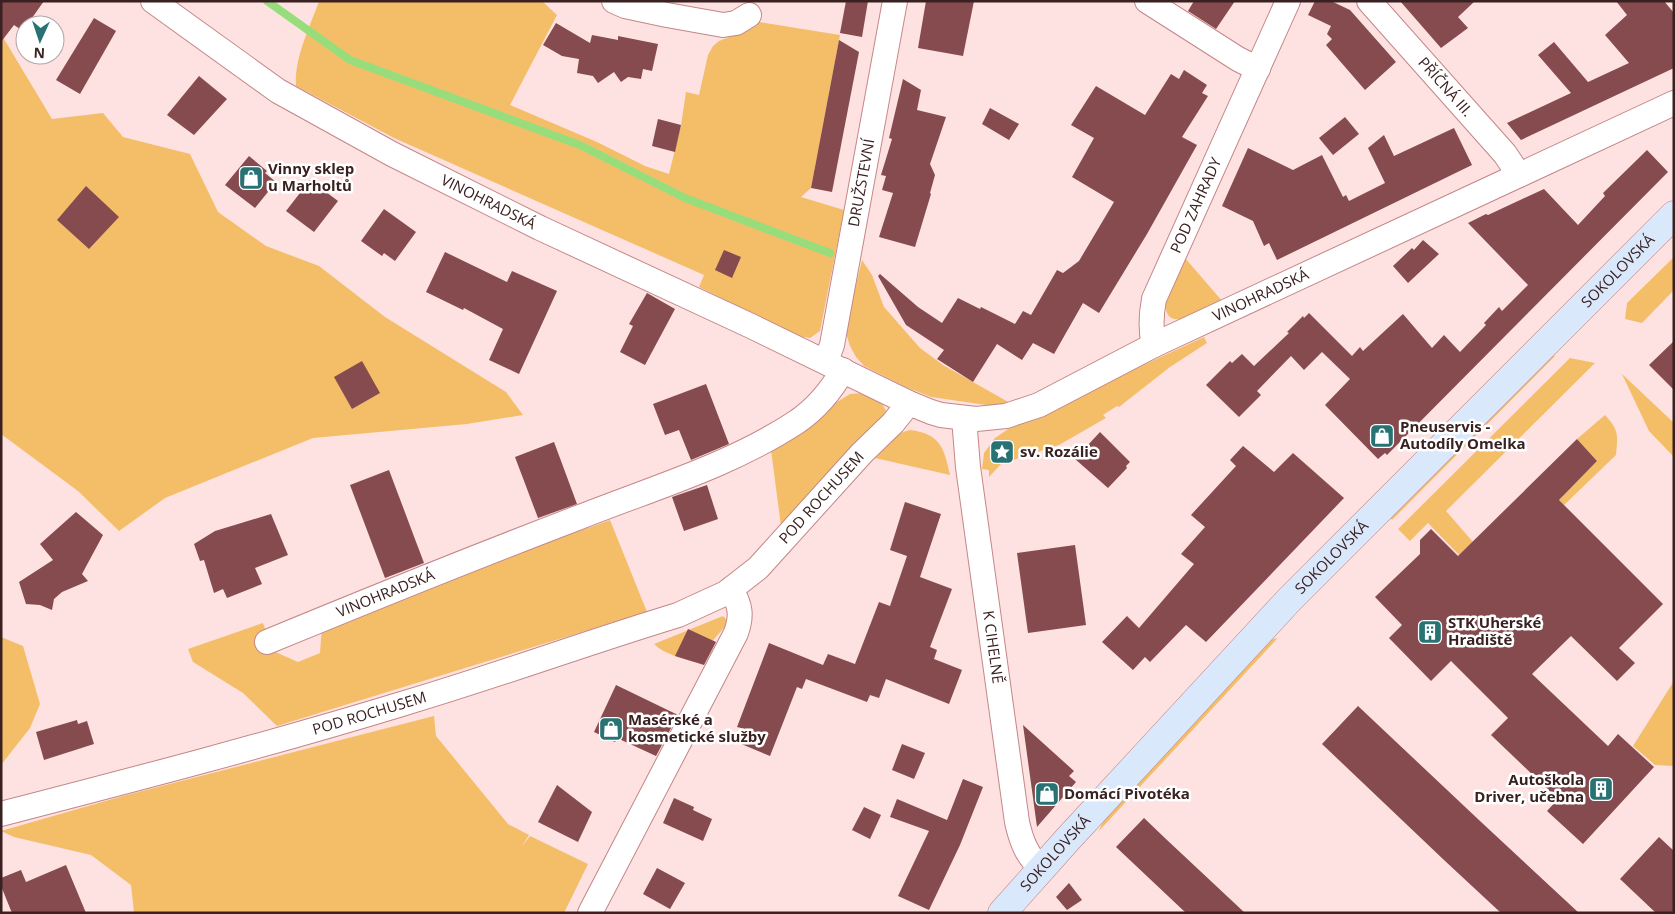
<svg xmlns="http://www.w3.org/2000/svg" width="1675" height="914" font-family="'Open Sans',sans-serif">
<rect width="100%" height="100%" fill="#fee1e1"/>
<g fill="#f4be69">
<path d="M319 1H542L557 15 510 105 597 142 645 166 669 174 681 125 686 92 699 95 708 55 713 46 719 41 745 31 759 22 840 35 811 188 801 197 844 210 820 331 810 338 797 336 699 287 704 275 394 138 296 86C294 58 310 27 319 1Z"/>
<polygon points="1,34 52,119 103,113 123,137 190,154 218,212 266,246 319,266 385,317 506,392 523,415 467,424 313,438 165,498 119,531 78,491 1,434"/>
<polygon points="1674,257 1674,290 1642,323 1625,319 1627,303"/>
<path d="M1185 258 1223 302C1209 309 1162 338 1166 301Z"/>
<polygon points="862,260 872,275 884,307 920,348 943,365 1010,403 993,406 931,397 906,387 864,366 856,357 850,346 845,330"/>
<polygon points="1204,337 1207,343 1170,367 1119,407 1117,406 1103,415 1106,418 1059,445 1001,464 989,477 989,470 982,469 984,453 995,438 1014,425"/>
<polygon points="1550,355 1555,356 1392,520 1389,516"/>
<polygon points="1570,358 1595,363 1446,511 1473,542 1466,562 1428,523 1410,541 1398,529"/>
<polygon points="1622,374 1674,423 1674,457 1649,431"/>
<polygon points="862,393 883,405 886,411 885,417 781,526 771,450 824,410 850,394"/>
<path d="M1605 415C1619 430 1618 435 1616 455L1564 505 1559 500 1597 461 1577 439Z"/>
<path d="M910 430C941 434 944 448 950 475L875 458C887 443 891 435 910 430Z"/>
<polygon points="610,520 647,612 277,726 243,693 193,662 188,649 263,623 273,651 298,662 320,653 322,625"/>
<path d="M723 616 729 622 694 662C681 658 664 654 654 644Z"/>
<polygon points="1,637 23,646 40,704 30,728 1,765"/>
<polygon points="1277,638 1276,640 1098,832 1104,820 1270,640"/>
<polygon points="1674,681 1674,766 1655,765 1633,746"/>
<polygon points="434,716 436,736 508,824 529,835 522,846 530,836 588,864 564,913 134,913 131,885 91,855 14,837 1,831 123,796"/>
</g>
<g fill="none" stroke-linecap="round" stroke-linejoin="round">
<polyline stroke="#97dd7c" stroke-width="8" points="267,1 350,60 580,145 685,198 830,253"/>
</g>
<g fill="#854b4e">
<polygon points="1,1 44,1 27,25 25,25 23,31 14,25 1,42"/>
<polygon points="846,1 868,1 862,37 840,33"/>
<polygon points="926,1 974,1 963,56 918,48"/>
<polygon points="1194,1 1235,1 1216,29 1188,11"/>
<polygon points="1315,1 1331,1 1350,10 1396,62 1365,90 1326,45 1332,39 1327,34 1331,26 1308,15"/>
<polygon points="1400,1 1475,1 1458,17 1468,28 1441,48"/>
<polygon points="1616,1 1664,1 1674,13 1674,68 1521,140 1507,123 1571,93 1538,55 1554,42 1588,82 1629,63 1605,35 1627,15"/>
<polygon points="94,18 116,31 80,94 56,80"/>
<polygon points="556,23 590,43 592,35 618,40 618,36 658,44 652,71 643,69 641,79 628,77 621,82 614,72 598,83 593,76 577,73 579,59 562,56 543,45"/>
<polygon points="839,40 859,52 832,192 811,188"/>
<polygon points="1184,70 1207,85 1202,93 1208,96 1182,137 1197,145 1147,234 1099,313 1083,303 1054,354 1033,343 1022,360 997,344 973,382 937,359 944,350 906,325 878,276 880,274 918,307 942,323 958,298 980,309 981,307 1015,324 1023,311 1031,315 1057,270 1063,273 1079,261 1114,202 1072,177 1094,138 1071,125 1096,86 1145,115 1171,74 1179,79"/>
<polygon points="199,76 227,99 194,135 167,115"/>
<polygon points="903,79 921,90 917,110 946,117 930,164 935,175 930,193 931,194 915,247 879,237 893,193 882,190 886,176 881,175 892,139 889,138"/>
<polygon points="990,108 1019,124 1009,140 982,124"/>
<polygon points="1345,117 1359,134 1333,155 1319,138"/>
<polygon points="658,119 681,125 675,152 652,146"/>
<polygon points="1454,128 1472,165 1277,260 1269,243 1264,246 1253,221 1222,206 1248,148 1293,170 1322,155 1343,197 1346,195 1349,201 1385,183 1368,148 1384,135 1394,156"/>
<polygon points="1647,150 1668,172 1387,455 1385,453 1378,459 1325,405 1350,379 1322,352 1304,370 1291,356 1257,391 1261,395 1239,417 1206,385 1230,361 1232,363 1242,354 1254,366 1289,333 1287,332 1303,316 1304,318 1309,313 1352,356 1360,347 1363,351 1403,314 1432,348 1444,335 1460,352 1486,325 1484,323 1499,307 1502,311 1528,285 1468,223 1486,214 1488,215 1544,189 1578,225 1605,196 1603,193"/>
<polygon points="249,156 267,171 265,173 276,182 255,208 225,185"/>
<polygon points="310,180 338,201 314,232 286,211"/>
<polygon points="86,186 119,217 89,249 57,220"/>
<polygon points="384,209 416,232 395,261 384,253 382,256 361,241"/>
<polygon points="1423,240 1439,254 1408,283 1393,266 1412,248 1414,250"/>
<polygon points="724,250 741,257 732,278 715,270"/>
<polygon points="445,252 507,282 512,271 557,291 519,374 489,360 503,329 464,308 463,310 426,292"/>
<polygon points="647,293 675,309 645,365 620,352 633,326 629,324"/>
<polygon points="1674,341 1674,390 1649,365"/>
<polygon points="362,361 380,393 352,409 334,377"/>
<polygon points="706,384 729,444 691,460 679,430 665,435 653,404"/>
<polygon points="1100,432 1130,462 1126,466 1127,468 1108,488 1075,459"/>
<polygon points="1577,439 1597,461 1559,500 1663,604 1619,648 1635,663 1617,681 1571,636 1532,674 1608,746 1618,734 1654,767 1583,844 1547,811 1558,799 1491,735 1508,718 1451,661 1431,681 1389,638 1402,625 1375,597 1420,554 1420,540 1431,529 1458,556"/>
<polygon points="554,442 577,504 538,518 515,457"/>
<polygon points="1243,446 1274,472 1293,453 1344,498 1206,642 1186,625 1150,662 1145,657 1133,670 1102,642 1127,616 1139,628 1194,564 1181,554 1205,527 1191,515 1236,466 1230,460"/>
<polygon points="389,470 424,563 385,578 350,485"/>
<polygon points="707,485 718,519 684,531 672,497"/>
<polygon points="905,502 941,514 920,577 952,589 930,647 937,650 934,659 962,670 949,704 886,679 879,698 870,695 867,702 806,679 802,689 797,687 770,756 739,743 745,729 737,727 769,643 823,665 828,654 855,664 879,602 890,606 907,556 890,550"/>
<polygon points="76,512 103,535 82,574 88,581 62,592 54,599 52,610 40,605 26,604 19,582 53,560 40,544"/>
<polygon points="271,514 288,555 255,568 262,584 227,598 223,589 214,593 204,560 200,561 194,544 215,531"/>
<polygon points="1075,545 1086,625 1028,633 1017,553"/>
<polygon points="688,629 716,642 704,665 675,656"/>
<polygon points="616,685 678,715 656,756 617,738 615,742 594,732"/>
<polygon points="1358,706 1480,821 1579,913 1501,913 1444,860 1322,744"/>
<polygon points="77,720 78,724 87,721 94,744 44,760 36,732"/>
<polygon points="1023,725 1074,771 1069,776 1076,782 1037,827"/>
<polygon points="902,744 925,753 914,779 892,770"/>
<polygon points="963,779 983,787 960,845 929,910 898,896 929,831 890,817 897,799 947,820"/>
<polygon points="557,785 592,812 578,842 538,822"/>
<polygon points="674,798 694,807 693,810 712,819 703,841 663,823"/>
<polygon points="864,807 881,815 870,839 852,830"/>
<polygon points="1144,818 1167,840 1245,913 1186,913 1116,847"/>
<polygon points="1659,837 1674,851 1674,913 1656,913 1620,879"/>
<polygon points="66,865 86,913 12,913 1,886 1,878 21,870 26,882"/>
<polygon points="657,868 685,883 670,909 643,894"/>
<polygon points="1069,883 1082,900 1067,910 1056,897"/>
</g>
<g fill="none" stroke-linecap="round" stroke-linejoin="round">
<defs>
<g id="street">
<path id="s1" d="M153 1 278 91 392 154 540 228 751 326 909 403 931 412 941 415 976 419 1006 416 1039 405 1154 345 1674 103"/>
<polyline points="614,1 625,6 667,15 723,25 736,23 749,15"/>
<polyline points="1147,1 1238,59 1258,69"/>
<path id="s2" d="M1369 1 1505 154 1519 175"/>
<path id="s3" d="M1154 345C1150 329 1151 315 1154 299L1288 1"/>
<path id="s4" d="M826 361 832 345 895 1"/>
<path id="s5" d="M964 418 968 467 1017 822C1021 840 1027 857 1042 869"/>
<path id="s6" d="M267 642C371 599 475 557 580 517 653 488 732 465 798 421 818 407 831 391 843 370"/>
<path id="s7" d="M1 814C136 779 271 744 405 703 496 676 586 643 678 615L726 593 758 568 862 453 893 423 909 403"/>
<path d="M590 913 736 633C742 616 741 606 731 589"/>
</g>
<g id="secondary">
<path id="s8" d="M1002 913 1068 839 1289 600 1674 215"/>
</g>
</defs>
<use href="#street" stroke="#c58687" stroke-width="26"/>
<use href="#secondary" stroke="#c58687" stroke-width="29"/>
<use href="#street" stroke="#fff" stroke-width="24"/>
<use href="#secondary" stroke="#dae8fc" stroke-width="28"/>
</g>
<defs>
<symbol id="shop-square" viewBox="-11 -11 22 22"><rect x="-9" y="-9" width="18" height="18" rx="4" fill="#287274" stroke="#fff"/><path d="M-5-2.5h2.3a2.7 3.5 0 0 1 5.4 0H5L5.5 6h-11ZM-1.5-2.5h3a1.5 2.3 0 0 0-3 0Z" fill="#fff"/></symbol>
<symbol id="sight-square" viewBox="-11 -11 22 22"><rect x="-9" y="-9" width="18" height="18" rx="4" fill="#287274" stroke="#fff"/><path d="M0-6L1.8-2.2L6-1.7L2.9 1.2L3.7 5.4L0 3.3L-3.7 5.4L-2.9 1.2L-6-1.7L-1.8-2.2Z" fill="#fff"/></symbol>
<symbol id="building-square" viewBox="-11 -11 22 22"><rect x="-9" y="-9" width="18" height="18" rx="4" fill="#287274" stroke="#fff"/><path d="M-4-6H4V6H1V3H-1V6H-4ZM-2.5-4.3h1.7v1.8h-1.7ZM.8-4.3h1.7v1.8H.8ZM-2.5-1h1.7V.8h-1.7ZM.8-1h1.7V.8H.8Z" fill="#fff"/></symbol>
</defs>
<g fill-rule="evenodd">
<use href="#shop-square" x="237" y="164" width="28" height="28"/>
<use href="#shop-square" x="1368" y="422" width="28" height="28"/>
<use href="#sight-square" x="988" y="438" width="28" height="28"/>
<use href="#building-square" x="1416" y="618" width="28" height="28"/>
<use href="#shop-square" x="597" y="715" width="28" height="28"/>
<use href="#building-square" x="1587" y="775" width="28" height="28"/>
<use href="#shop-square" x="1033" y="780" width="28" height="28"/>
</g>
<g text-anchor="middle" stroke-width="5" stroke-linejoin="round" paint-order="stroke">
<g font-size="15" fill="#3a2121" stroke="#fff">
<text dy="5" stroke="none"><textPath href="#s2" startOffset="115">PŘÍČNÁ III.</textPath></text>
<text dy="5" stroke="none"><textPath href="#s4" startOffset="182">DRUŽSTEVNÍ</textPath></text>
<text dy="5" stroke="none"><textPath href="#s1" startOffset="392">VINOHRADSKÁ</textPath></text>
<text dy="5" stroke="none"><textPath href="#s3" startOffset="149">POD ZAHRADY</textPath></text>
<text dy="5" stroke="none"><textPath href="#s8" startOffset="890">SOKOLOVSKÁ</textPath></text>
<text dy="5" stroke="none"><textPath href="#s1" startOffset="1240">VINOHRADSKÁ</textPath></text>
<text dy="5" stroke="none"><textPath href="#s7" startOffset="894">POD ROCHUSEM</textPath></text>
<text dy="5" stroke="none"><textPath href="#s8" startOffset="485">SOKOLOVSKÁ</textPath></text>
<text dy="5" stroke="none"><textPath href="#s6" startOffset="128">VINOHRADSKÁ</textPath></text>
<text dy="5" stroke="none"><textPath href="#s5" startOffset="231">K CIHELNĚ</textPath></text>
<text dy="5" stroke="none"><textPath href="#s7" startOffset="382">POD ROCHUSEM</textPath></text>
<text dy="5" stroke="none"><textPath href="#s8" startOffset="80">SOKOLOVSKÁ</textPath></text>
</g>
<g font-size="15" font-weight="bold" fill="#3a2121" stroke="#fff" text-anchor="start">
<text x="268" y="174">Vinny sklep<tspan x="268" dy="17">u Marholtů</tspan></text>
<text x="1400" y="432">Pneuservis -<tspan x="1400" dy="17">Autodíly Omelka</tspan></text>
<text x="1020" y="457">sv. Rozálie</text>
<text x="1448" y="628">STK Uherské<tspan x="1448" dy="17">Hradiště</tspan></text>
<text x="628" y="725">Masérské a<tspan x="628" dy="17">kosmetické služby</tspan></text>
<text x="1584" y="785" text-anchor="end">Autoškola<tspan x="1584" dy="17">Driver, učebna</tspan></text>
<text x="1064" y="799">Domácí Pivotéka</text>
</g>
</g>
<rect width="1675" height="914" fill="none" stroke="#3a2121" stroke-width="5"/>
<g transform="translate(40 40) rotate(183)"><circle r="24" fill="#ffffff" stroke="#b0a6a6"/>
<path d="M0-4L9 19L0 12L-9 19Z" fill="#287274"/>
<text y="-8" font-size="14" font-weight="bold" text-anchor="middle" fill="#3a2121">N</text>
</g>
</svg>
